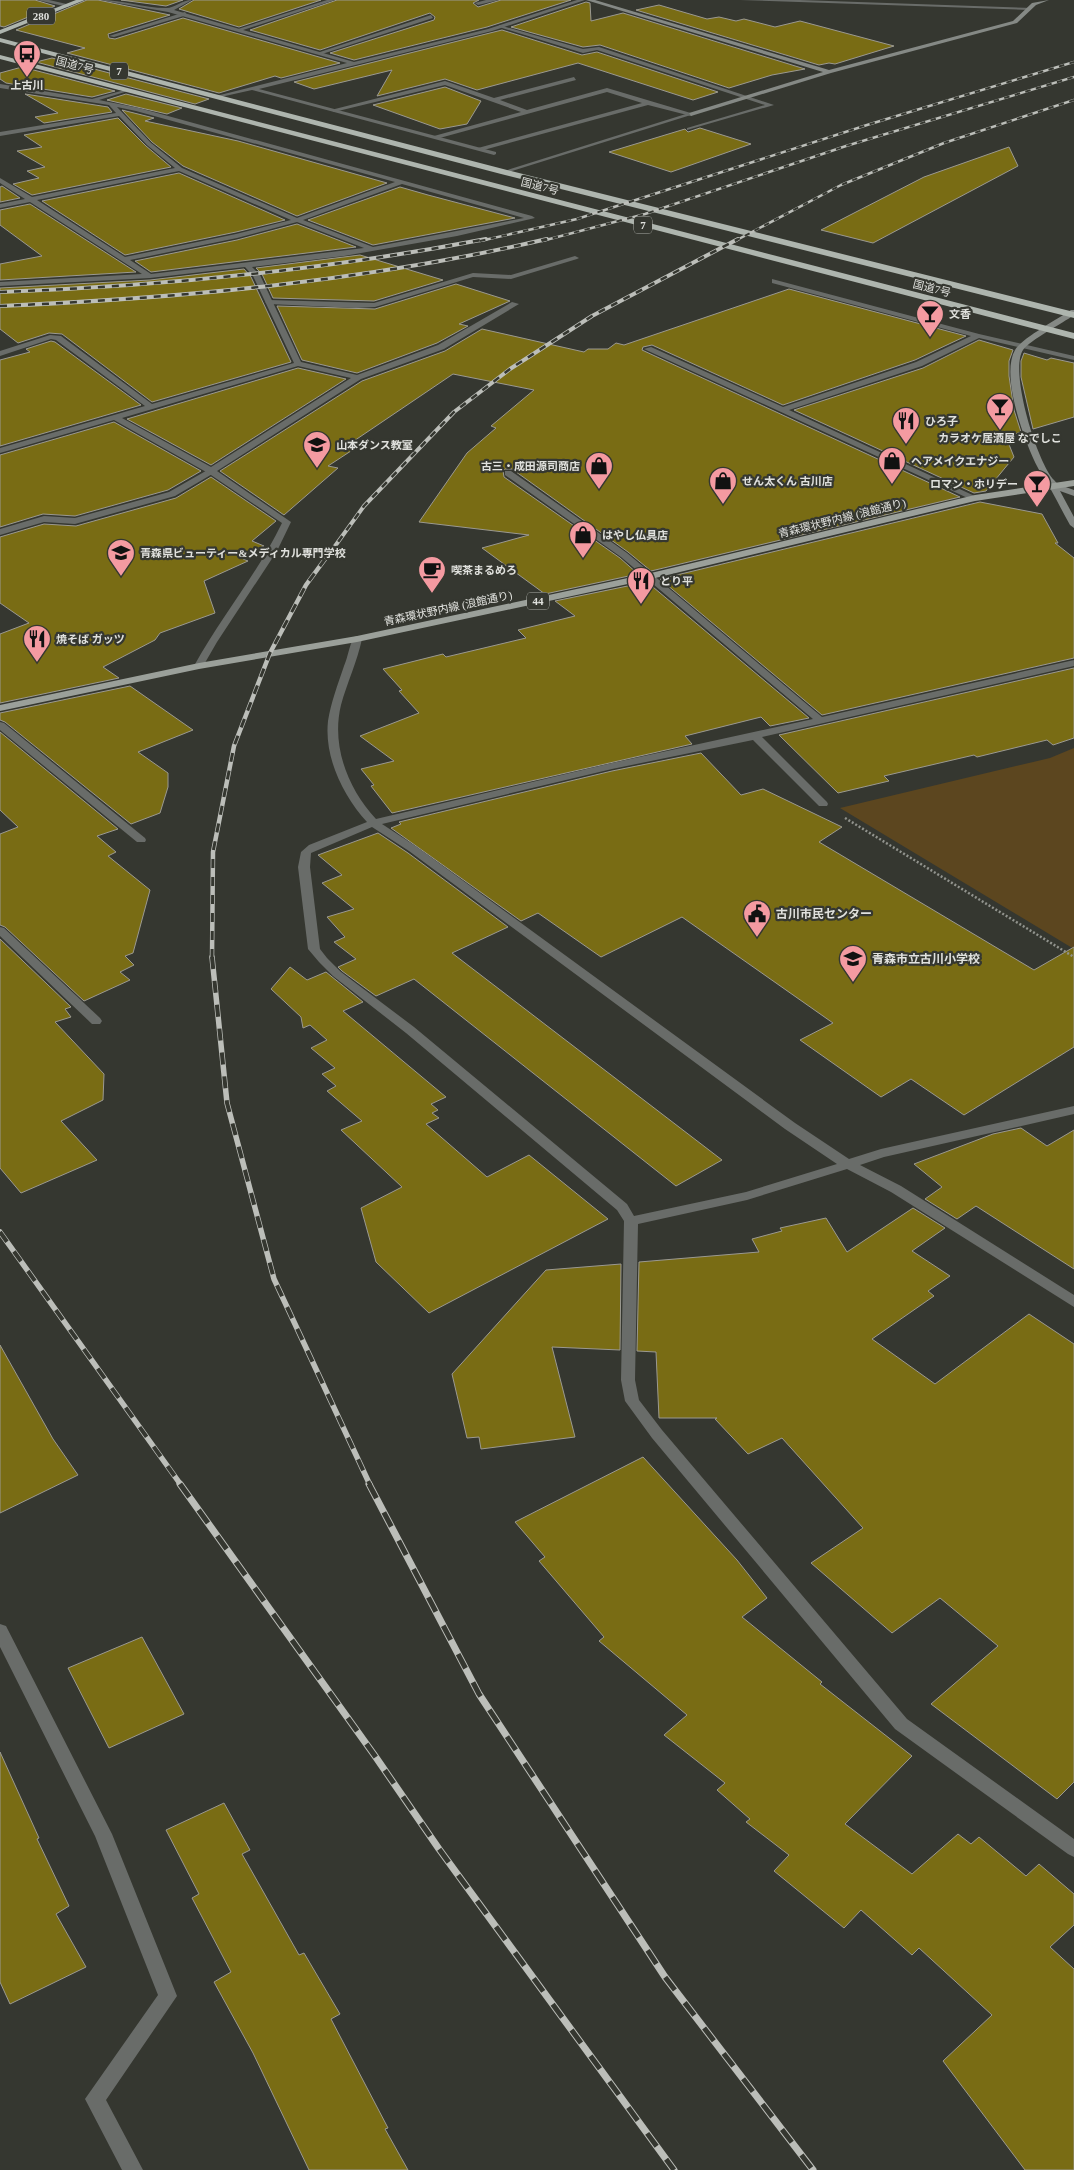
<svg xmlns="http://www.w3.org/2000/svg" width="1074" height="2170" font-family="'Times New Roman','Noto Sans JP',serif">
<rect width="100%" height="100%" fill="#353730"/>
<polygon fill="#5c461f" points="1074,748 1074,949 840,808 1050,758"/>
<g fill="#796c14" stroke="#9b9991">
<polygon points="0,0 35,0 55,6 4,27 0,26"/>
<polygon points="87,0 98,0 170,15 108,34 109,38 115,39 183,18 340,63 281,78 275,76 219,93 67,53 85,48 16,30"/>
<polygon points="121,0 183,0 166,6"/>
<polygon points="194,0 321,0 239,27 179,9"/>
<polygon points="337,0 479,0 473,3 478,7 501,0 571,0 487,27 354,60 330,53 434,20 435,17 430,13 320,50 250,30"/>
<polygon points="586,2 590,3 591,21 623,13 805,69 772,75 729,88 600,45 583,47 511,27"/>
<polygon points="659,5 707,19 719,17 736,21 744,19 775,27 800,21 894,46 835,64 829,63 819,65 636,10"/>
<polygon points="502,30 582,55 597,52 718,92 693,100 578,63 477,90 445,79 377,96 392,70 314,89 294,82"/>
<polygon points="52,58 209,99 195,104 36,62"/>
<polygon points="22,67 115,91 92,97 6,83 0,79 0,73"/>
<polygon points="445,87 481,101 467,124 440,129 373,105"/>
<polygon points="25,94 108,107 112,112 44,123 35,117 58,113"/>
<polygon points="126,94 182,108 167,114 107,100"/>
<polygon points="122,110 154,118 145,121 238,141 387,183 297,216 183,166 152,142"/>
<polygon points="118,118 146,146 171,167 32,195 13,184 39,178 27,171 45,167 17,151 42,147 24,135"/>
<polygon points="700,128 751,144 671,172 609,152 685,129 688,132"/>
<polygon points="1009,147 1018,166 873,243 821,230 924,177"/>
<polygon points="179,173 285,220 236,232 125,255 42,201"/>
<polygon points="2,186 20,198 0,202 0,187"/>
<polygon points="400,187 428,195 515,218 373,245 308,220"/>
<polygon points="30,204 136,272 0,280 0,264 42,256 0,225 0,210"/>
<polygon points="297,224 356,247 151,272 135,261 237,240"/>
<polygon points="360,255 443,280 374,301 273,298 262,274 256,268"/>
<polygon points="244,269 251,277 291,362 152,402 62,334 49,333 18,343 0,329 0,288 150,280"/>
<polygon points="456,284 510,301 459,324 468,326 437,343 357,373 302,360 277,306 375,309"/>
<polygon points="789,289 966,336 915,360 783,405 652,345 643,347 642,350 960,497 651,571 628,552 512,469 505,469 503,471 504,477 620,558 638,574 545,594 482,548 529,535 419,522 467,453 496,428 491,426 534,390 453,374 345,447 354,449 328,466 338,468 284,515 220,471 362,381 445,351 482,329 584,352 588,349 608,349 616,343 624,345"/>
<polygon points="979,340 1013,350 1009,361 1009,376 1014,410 1021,432 1006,437 1014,457 986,491 974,493 794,410 923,368"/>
<polygon points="51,341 55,342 141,405 0,446 0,360 30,352 26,349"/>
<polygon points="1024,353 1047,360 1051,358 1074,363 1074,417 1033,429 1021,377 1021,361"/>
<polygon points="298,368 346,379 211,465 127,419"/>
<polygon points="114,422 201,471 168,490 75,516 43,514 0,527 0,455"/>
<polygon points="211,477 276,521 252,541 264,546 246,554 250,556 243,559 248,561 204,581 215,613 160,633 155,640 103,667 119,678 0,703 0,634 29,623 0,603 0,537 44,524 76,526 176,498"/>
<polygon points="980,502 1042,514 1058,543 1055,543 1074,558 1074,658 822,715 660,579"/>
<polygon points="647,582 809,718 770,726 761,717 685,736 692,744 392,813 371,786 374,785 361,769 394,761 360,736 419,713 399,691 402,690 383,669 443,654 446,657 526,638 518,630 575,616 555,601"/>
<polygon points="1074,668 1074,738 1053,745 1047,740 977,757 974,755 884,776 889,781 838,793 779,735"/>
<polygon points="130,686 193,730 138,752 168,773 168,787 160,813 131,824 5,722 0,720 0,713"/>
<polygon points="0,732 118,829 97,836 116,852 108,856 150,890 133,953 125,956 134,965 120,972 130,980 84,1001 5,927 0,925 0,834 18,827 0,810"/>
<polygon points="701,753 741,795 763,789 842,827 819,842 1034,970 1074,947 1074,1047 964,1115 911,1079 881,1097 800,1040 833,1023 682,917 601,957 538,913 521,921 391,828 401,824 399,822 612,771"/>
<polygon points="378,833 408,853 508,927 452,953 722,1160 676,1186 414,979 376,996 342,971 338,967 356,959 334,942 345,937 327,917 354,909 322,883 342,875 318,855"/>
<polygon points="0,939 71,1007 65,1009 71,1017 55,1022 104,1074 103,1100 61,1121 97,1160 21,1193 0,1168"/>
<polygon points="290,967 307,980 326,972 363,1002 343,1011 446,1097 431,1104 438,1110 432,1113 439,1118 426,1124 487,1177 529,1155 608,1219 429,1313 376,1262 361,1208 402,1187 341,1130 362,1121 327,1091 336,1086 322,1074 335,1068 311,1048 327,1040 310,1025 303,1028 301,1017 271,989"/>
<polygon points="1021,1128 1047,1146 1074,1130 1074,1269 976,1206 957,1219 925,1199 942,1187 914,1164 993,1134"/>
<polygon points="913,1208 945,1228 912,1251 950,1276 928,1291 934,1296 872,1339 935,1384 1029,1314 1074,1344 1074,1782 1057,1799 931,1704 998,1646 940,1598 892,1633 811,1563 863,1528 782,1438 748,1454 715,1419 717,1418 659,1418 656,1352 637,1351 639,1262 759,1252 752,1239 782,1231 780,1228 826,1218 847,1252"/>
<polygon points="621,1264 620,1350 552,1347 575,1437 481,1449 479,1437 467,1438 452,1374 546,1270"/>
<polygon points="0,1345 53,1439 78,1475 0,1513"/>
<polygon points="643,1457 737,1560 767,1598 742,1617 822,1682 820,1684 912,1756 845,1824 912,1874 958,1834 971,1844 979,1837 1026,1876 1039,1864 1074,1894 1074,1925 1050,1947 1074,1969 1074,2170 1025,2170 943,2061 992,2015 919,1948 912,1955 861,1910 844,1928 774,1871 789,1855 746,1822 750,1819 717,1790 725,1783 664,1735 687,1715 599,1641 604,1637 539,1561 545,1557 515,1522"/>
<polygon points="142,1637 184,1714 109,1748 68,1668"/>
<polygon points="0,1752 39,1838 37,1839 69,1906 56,1914 86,1967 10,2004 0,1982"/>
<polygon points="224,1803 250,1850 242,1854 299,1955 304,1953 340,2014 331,2019 388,2128 385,2129 408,2170 309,2170 253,2053 214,1982 231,1972 192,1898 199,1894 166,1830"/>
</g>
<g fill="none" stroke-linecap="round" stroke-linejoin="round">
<polyline stroke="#91938d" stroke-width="2.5" stroke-dasharray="2 2" stroke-linecap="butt" points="845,818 1074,957"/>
<g fill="#696c69" fill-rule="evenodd">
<polygon points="327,0 335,0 240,31 235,30"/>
<polygon points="486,0 499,0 478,5 475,3"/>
<polygon points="185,12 187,15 114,37 109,36"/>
<polygon points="431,15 433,18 322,54 317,53"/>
<polygon points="499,25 583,49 599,47 774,105 687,130 687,128 765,105 597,50 583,53 499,27"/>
<polygon points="574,77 576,80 500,100 527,110 607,88 694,114 691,116 648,105 480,151 478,148 642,103 607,92 436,139 434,136 521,112 445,85 334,112 331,110 445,81 494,98"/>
<polygon points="575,256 579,258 577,259 511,279 473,277 375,307 356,308 269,304 265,302 269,300 374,303 473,273 511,275"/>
<polygon points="211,468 215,471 214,473 175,496 75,524 44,522 0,535 0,529 44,516 75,518 169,492"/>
</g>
<g fill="#696c69" fill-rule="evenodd">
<polygon points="37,0 49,0 71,5 68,7"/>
<path d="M100 0C123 0 144 8 166 8 175 8 182 0 192 0L174 10 354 62 488 29 577 0H585L492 31 259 89 496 152V154L494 155 252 90 216 98V96L347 63 168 12Z"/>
<polygon points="740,0 800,0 1032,8 1029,10"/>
<path d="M0 84 92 99 128 89V91L99 100 139 108 532 216 535 218 457 236 344 256 252 267 260 275 301 362 357 375 438 345 512 302 519 304 444 349 361 379 217 471 291 522 277 551 217 642 202 668H196L194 666C221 617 258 573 282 523L208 473 114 420 0 453V448L145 406 56 340 51 339 0 356V351L50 335 61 336 152 404 294 363 253 276 245 267 150 278 0 286V282L142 274 30 202 0 208V204L25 199 0 183V178L32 197 175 168 147 145 119 116 0 136V132L116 113 109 105 0 88ZM117 107 136 111 395 182 297 218 182 168 151 143ZM179 171 291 220 236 234 125 257 37 200ZM402 184 524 218 373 247 303 220ZM297 222 364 248 151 274 130 260 237 238ZM298 366 351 378 211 467 122 418Z"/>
<polygon points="689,113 694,114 506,173 501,172"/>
<polygon points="772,279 979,334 1074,356 1074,360 979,338 922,366 789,410 979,498 972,500 644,349 651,347 783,407 916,362 971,336 772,283"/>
<path d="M505 471H511L627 553 822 717 1074 660V666L762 737 827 802 828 804 827 806H819L753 740 612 769 382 824 417 847 795 1123 849 1159 881 1149 1074 1106V1114L884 1157 860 1165 901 1186 1074 1295V1307L891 1192 847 1169 747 1200 638 1224 635 1380 639 1400 662 1430 907 1719 1074 1839V1857L1068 1854 895 1729 652 1438 625 1401 621 1380 624 1221 617 1210 406 1033 333 976 319 962 308 949 298 867 301 852 309 845 367 822C343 796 324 757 328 721 331 702 338 684 344 666 348 657 349 646 354 637L357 636 362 639C357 662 347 683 341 705 331 746 348 789 376 819L612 763 813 719 621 557 505 475ZM372 827 409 851 785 1129 837 1164 746 1192 634 1216 627 1204 414 1027 341 972 327 958 320 949 310 867 311 853Z"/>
<polygon points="0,722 4,723 145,838 146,840 145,842 137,842 0,730"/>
<polygon points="0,927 4,928 100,1018 102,1021 100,1024 92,1024 0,936"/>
<polygon points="0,1624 6,1626 112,1834 177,1996 106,2100 143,2170 122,2170 85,2099 158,1995 95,1836 0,1647"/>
</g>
<g fill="#858985" fill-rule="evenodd">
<polygon points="586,0 595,0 829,70 1013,21 1032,3 1049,0 1036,5 1017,23 831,73 691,116 689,113 823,72"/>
<path d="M1071 310H1074V315C1063 323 1030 340 1023 350 1009 371 1037 462 1054 480 1058 486 1067 487 1074 490V496L1060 491 1074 517V528L1070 525C1063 513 1057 500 1050 488 1046 481 1041 475 1038 468 1025 443 1000 376 1015 350 1022 338 1058 319 1071 310Z"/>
</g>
<polygon fill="#9ba09a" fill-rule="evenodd" points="1074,480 1074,486 975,501 651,579 357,642 199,669 0,711 0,705 199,663 357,636 651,573 975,495"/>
<g fill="#aeb5ae" fill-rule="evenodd">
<polygon points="76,0 85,0 0,34 0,30"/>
<polygon points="0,38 507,170 1074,312 1074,318 501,174 0,42"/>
<polygon points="0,55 1074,333 1074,339 0,59"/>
</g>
<defs>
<g id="rail-far4">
<polyline points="480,241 577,219 867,125 1074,62"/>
<polyline points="542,241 645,214 846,146 1074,77"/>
<polyline points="735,241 841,185 944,143 1074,100"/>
</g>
<g id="rail-far3">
<path d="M0 292C164 286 325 270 486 239"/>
<path d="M0 306C184 298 367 281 547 239"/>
<polyline points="330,553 364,506 454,412 510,369 592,316 738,239"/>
</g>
<polyline id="rail-far2" points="212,958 213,852 234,746 270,653 306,585 331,551"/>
<g id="rail-far1">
<polyline points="212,957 227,1103 274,1279 370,1485"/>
<polyline points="0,1232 181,1485"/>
</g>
<g id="rail">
<polyline points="180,1484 375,1756 439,1849 674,2170"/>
<polyline points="369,1484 479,1694 665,1977 813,2170"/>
</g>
</defs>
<use href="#rail-far4" stroke="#bcbeb9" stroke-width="2.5"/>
<use href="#rail-far3" stroke="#bcbeb9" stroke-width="4"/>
<use href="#rail-far2" stroke="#bcbeb9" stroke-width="4.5"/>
<use href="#rail-far1" stroke="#bcbeb9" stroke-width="5.5"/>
<use href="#rail" stroke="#bcbeb9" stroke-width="7"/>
<use href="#rail-far4" stroke="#353730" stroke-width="2" stroke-dasharray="5.5" stroke-linecap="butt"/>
<use href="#rail-far3" stroke="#353730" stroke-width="2.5" stroke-dasharray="7" stroke-linecap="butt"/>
<use href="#rail-far2" stroke="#353730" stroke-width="3" stroke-dasharray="9" stroke-linecap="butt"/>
<use href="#rail-far1" stroke="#353730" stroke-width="4" stroke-dasharray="12" stroke-linecap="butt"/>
<use href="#rail" stroke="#353730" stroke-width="5" stroke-dasharray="16" stroke-linecap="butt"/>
</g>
<defs>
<symbol id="bus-pin" viewBox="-11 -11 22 30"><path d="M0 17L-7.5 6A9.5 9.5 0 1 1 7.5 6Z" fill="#f49aa1" stroke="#353730"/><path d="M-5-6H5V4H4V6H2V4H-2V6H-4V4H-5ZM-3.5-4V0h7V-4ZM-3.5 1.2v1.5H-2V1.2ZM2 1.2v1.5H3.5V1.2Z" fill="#111"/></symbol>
<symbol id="bar-pin" viewBox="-11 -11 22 30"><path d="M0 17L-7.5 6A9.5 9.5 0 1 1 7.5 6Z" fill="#f49aa1" stroke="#353730"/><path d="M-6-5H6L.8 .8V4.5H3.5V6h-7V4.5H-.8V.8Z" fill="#111"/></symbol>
<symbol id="restaurant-pin" viewBox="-11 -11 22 30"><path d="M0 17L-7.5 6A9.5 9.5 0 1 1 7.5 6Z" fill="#f49aa1" stroke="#353730"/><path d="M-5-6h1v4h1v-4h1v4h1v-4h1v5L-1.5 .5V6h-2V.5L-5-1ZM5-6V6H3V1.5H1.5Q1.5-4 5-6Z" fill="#111"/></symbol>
<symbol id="school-pin" viewBox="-11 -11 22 30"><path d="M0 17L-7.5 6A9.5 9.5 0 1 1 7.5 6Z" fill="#f49aa1" stroke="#353730"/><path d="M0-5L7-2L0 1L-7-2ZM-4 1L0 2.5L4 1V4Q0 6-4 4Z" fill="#111"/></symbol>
<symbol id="shop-pin" viewBox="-11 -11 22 30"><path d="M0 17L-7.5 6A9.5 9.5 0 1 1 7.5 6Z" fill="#f49aa1" stroke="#353730"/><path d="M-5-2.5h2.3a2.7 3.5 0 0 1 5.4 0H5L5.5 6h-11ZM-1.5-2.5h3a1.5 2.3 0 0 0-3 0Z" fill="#111"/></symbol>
<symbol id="cafe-pin" viewBox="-11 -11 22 30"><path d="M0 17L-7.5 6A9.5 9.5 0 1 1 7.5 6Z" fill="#f49aa1" stroke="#353730"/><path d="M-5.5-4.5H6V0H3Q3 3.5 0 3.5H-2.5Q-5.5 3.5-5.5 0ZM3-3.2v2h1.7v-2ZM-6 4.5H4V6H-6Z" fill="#111"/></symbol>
<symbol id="civic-pin" viewBox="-11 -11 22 30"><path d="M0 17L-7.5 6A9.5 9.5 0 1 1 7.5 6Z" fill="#f49aa1" stroke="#353730"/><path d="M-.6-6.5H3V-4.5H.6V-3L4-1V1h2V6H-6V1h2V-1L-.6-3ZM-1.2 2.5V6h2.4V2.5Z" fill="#111"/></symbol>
</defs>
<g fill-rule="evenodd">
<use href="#bus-pin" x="11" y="38" width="32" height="43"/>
<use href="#bar-pin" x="914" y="298" width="32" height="43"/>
<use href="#bar-pin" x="984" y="391" width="32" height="43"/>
<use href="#restaurant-pin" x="890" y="405" width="32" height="43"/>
<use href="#school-pin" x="301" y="429" width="32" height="43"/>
<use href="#shop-pin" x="876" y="445" width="32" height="43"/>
<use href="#shop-pin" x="583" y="450" width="32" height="43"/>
<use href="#shop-pin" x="707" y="465" width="32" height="43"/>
<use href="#bar-pin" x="1021" y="468" width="32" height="43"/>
<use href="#shop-pin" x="567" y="519" width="32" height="43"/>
<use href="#school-pin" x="105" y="537" width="32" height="43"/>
<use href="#cafe-pin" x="416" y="554" width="32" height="43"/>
<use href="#restaurant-pin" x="625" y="565" width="32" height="43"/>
<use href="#restaurant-pin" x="21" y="623" width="32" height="43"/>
<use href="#civic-pin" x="741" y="898" width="32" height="43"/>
<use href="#school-pin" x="837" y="943" width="32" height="43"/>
</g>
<g text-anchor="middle" stroke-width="4.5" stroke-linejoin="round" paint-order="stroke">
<g fill="#353730" stroke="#adaea9" stroke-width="1">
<rect x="27" y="7.5" width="28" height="17" rx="4"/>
<rect x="110" y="62.5" width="18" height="17" rx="4"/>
<rect x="634" y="216.5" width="18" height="17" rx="4"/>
<rect x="527" y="592.5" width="22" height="17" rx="4"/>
</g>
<g font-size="11" font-weight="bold" fill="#e0e1dd">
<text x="41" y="20">280</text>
<text x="119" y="75">7</text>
<text x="643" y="229">7</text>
<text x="538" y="605">44</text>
</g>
<g font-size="11" fill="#e0e1dd" stroke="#353730">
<text transform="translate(75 65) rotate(15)" y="4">国道7号</text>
<text transform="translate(540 186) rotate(14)" y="4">国道7号</text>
<text transform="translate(932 288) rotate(14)" y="4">国道7号</text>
<text transform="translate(842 518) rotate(-14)" y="4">青森環状野内線 (浪館通り)</text>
<text transform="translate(448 608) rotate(-12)" y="4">青森環状野内線 (浪館通り)</text>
</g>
<g font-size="11" font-weight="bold" fill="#e0e1dd" stroke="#353730" text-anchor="start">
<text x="27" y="89" text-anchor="middle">上古川</text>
<text x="949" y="318">文香</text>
<text x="925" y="425">ひろ子</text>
<text x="1000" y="442" text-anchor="middle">カラオケ居酒屋 なでしこ</text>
<text x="336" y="449">山本ダンス教室</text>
<text x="911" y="465">ヘアメイクエナジー</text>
<text x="580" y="470" text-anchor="end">古三・成田源司商店</text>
<text x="742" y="485">せん太くん 古川店</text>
<text x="1018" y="488" text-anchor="end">ロマン・ホリデー</text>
<text x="602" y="539">はやし仏具店</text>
<text x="140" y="557">青森県ビューティー&amp;メディカル専門学校</text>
<text x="451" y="574">喫茶まるめろ</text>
<text x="660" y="585">とり平</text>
<text x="56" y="643">焼そば ガッツ</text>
</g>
<g font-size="12" font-weight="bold" fill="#e0e1dd" stroke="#353730" text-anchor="start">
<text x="776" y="918">古川市民センター</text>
<text x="872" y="963">青森市立古川小学校</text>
</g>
</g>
</svg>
